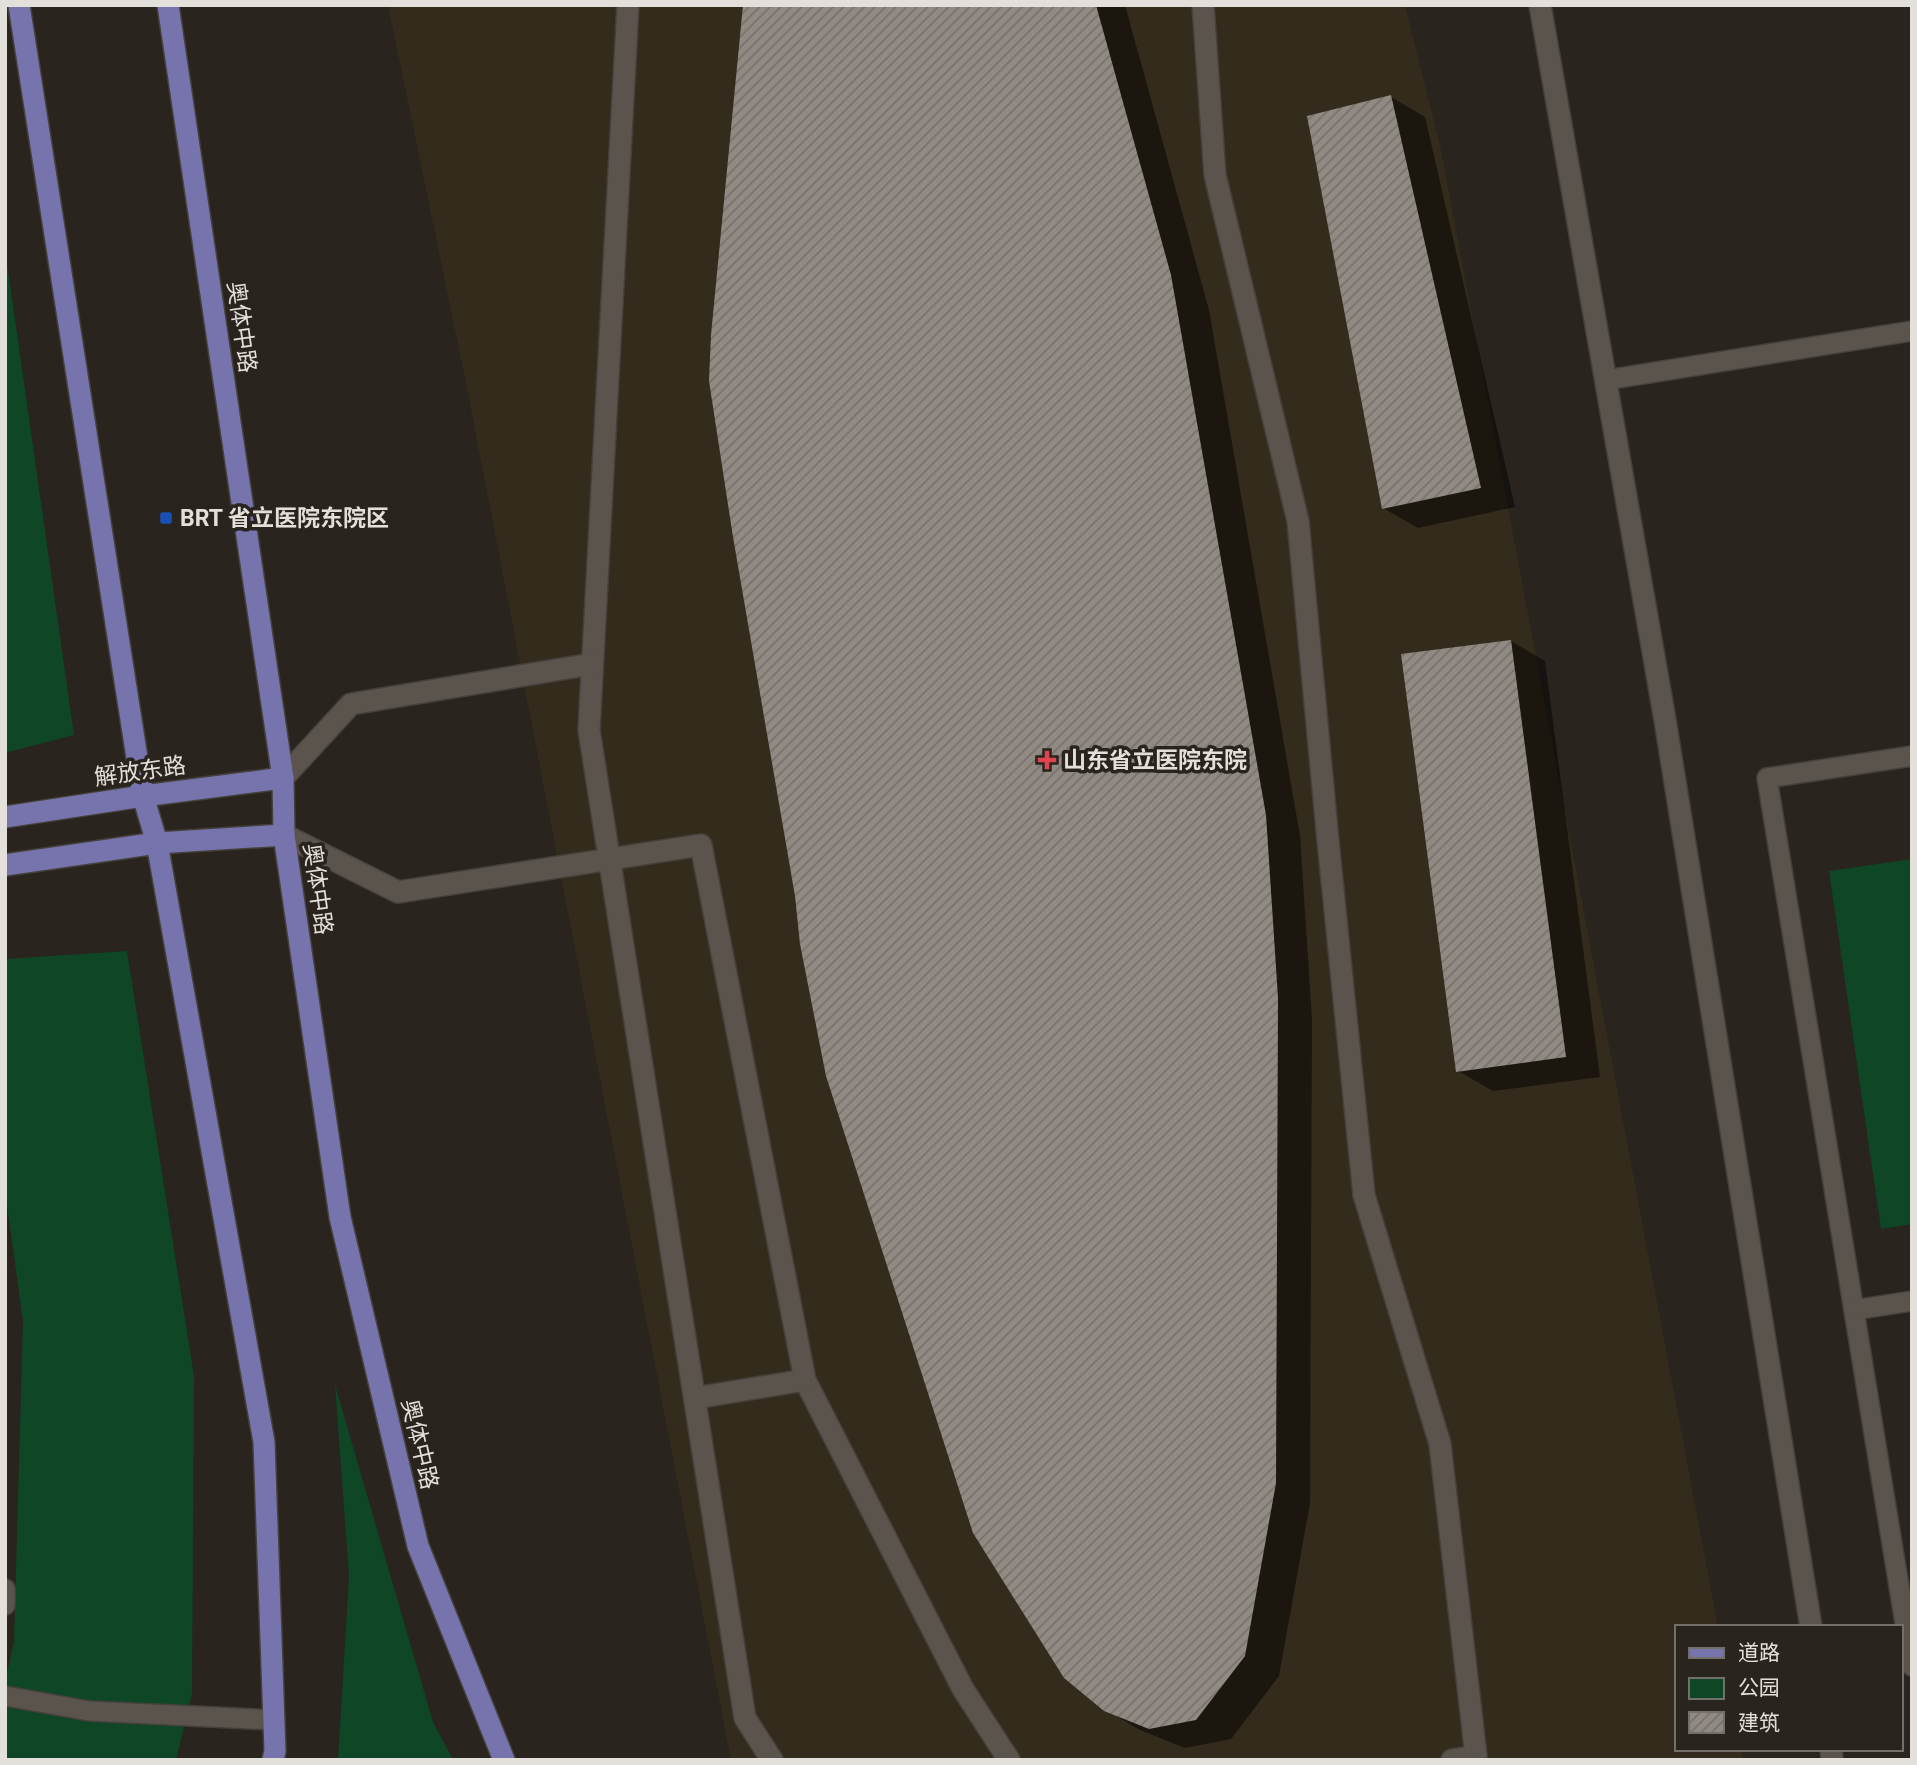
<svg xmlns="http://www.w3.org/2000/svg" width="1917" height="1765" font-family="Roboto,'Noto Sans SC',sans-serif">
<defs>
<pattern id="building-hatch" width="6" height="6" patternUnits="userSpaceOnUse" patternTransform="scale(1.75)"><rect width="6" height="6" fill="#918a82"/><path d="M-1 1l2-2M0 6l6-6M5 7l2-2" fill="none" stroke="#76716c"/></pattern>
</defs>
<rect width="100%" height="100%" fill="#29241d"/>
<polygon fill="#332b1b" points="388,5 1405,5 1440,145 1718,1627 1677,1627 1677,1749 1741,1749 1743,1760 731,1760 467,388"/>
<g fill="#0e4626">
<polygon points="5,249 74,735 5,753"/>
<polygon points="1912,859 1912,1224 1881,1229 1829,871"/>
<polygon points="127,951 194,1376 192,1693 176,1760 5,1760 5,1681 14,1642 23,1321 5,1191 5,959"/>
<polygon points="335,1385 433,1722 453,1760 338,1760 349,1576"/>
</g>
<g fill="#0007">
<polygon points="745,5 1125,5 1209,310 1300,836 1312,1019 1310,1503 1279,1676 1231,1739 1185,1748 1140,1730 1105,1709"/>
<polygon points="1391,97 1425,117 1515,507 1418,528 1383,508"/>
<polygon points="1511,641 1545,661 1600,1077 1493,1091 1458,1071"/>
</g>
<g fill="url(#building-hatch)">
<polygon points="743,5 1096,5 1171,275 1266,815 1278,998 1276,1483 1245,1656 1196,1720 1149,1729 1104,1711 1064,1678 973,1533 826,1076 800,944 795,896 733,537 709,381 711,335"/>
<polygon points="1391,95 1481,488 1382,509 1307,116"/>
<polygon points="1511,640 1566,1057 1456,1072 1401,654"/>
</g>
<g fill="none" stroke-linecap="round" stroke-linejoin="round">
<defs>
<g id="lane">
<polyline points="1606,380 1912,331"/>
<polyline points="1912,756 1767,778 1912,1666"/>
<polyline points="1854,1310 1912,1301"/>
<polyline points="5,1589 5,1605"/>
<polyline points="5,1696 89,1711 274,1720"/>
</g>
<g id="street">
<polyline points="628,5 589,730 745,1718 772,1760"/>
<polyline points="1203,5 1215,175 1298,521 1328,841 1364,1195 1440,1444 1476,1756 1452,1760"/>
<polyline points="1540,5 1665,720 1811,1627"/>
<polyline points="283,778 351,704 592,664"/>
<polyline points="284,835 398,892 701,845 805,1380 963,1689 1009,1760"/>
<polyline points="695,1398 805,1380"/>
<polyline points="1831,1749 1832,1760"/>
</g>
<g id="primary">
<polyline points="19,5 143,796 157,843 264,1442 275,1751 273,1760"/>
<polyline points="168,5 283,778 284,835 340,1217 418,1546 504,1760"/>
<polyline points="5,817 143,796 283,778"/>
<polyline points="5,865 157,843 284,835"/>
</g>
</defs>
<use href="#lane" stroke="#44403b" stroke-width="22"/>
<use href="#street" stroke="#44403b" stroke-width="24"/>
<use href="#primary" stroke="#44403b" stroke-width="24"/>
<use href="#lane" stroke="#5a544d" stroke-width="19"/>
<use href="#street" stroke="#5a544d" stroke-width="21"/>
<use href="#primary" stroke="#7673ad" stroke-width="21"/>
</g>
<rect fill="#1a4fb4" stroke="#29241d" stroke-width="2.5" x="159" y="511" width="14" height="14" rx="3.5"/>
<path fill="#e0444e" stroke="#29241d" stroke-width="2.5" d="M1043.5 749.5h7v7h7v7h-7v7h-7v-7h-7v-7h7z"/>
<g text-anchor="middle" stroke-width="7" stroke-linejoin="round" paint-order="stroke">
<g font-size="23" fill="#e3e0db" stroke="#29241d">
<text transform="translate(242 327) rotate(82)" y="8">奥体中路</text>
<text transform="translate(140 771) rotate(-8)" y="8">解放东路</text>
<text transform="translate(318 889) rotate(82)" y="8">奥体中路</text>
<text transform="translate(420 1444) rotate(77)" y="8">奥体中路</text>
</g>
<g font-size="23" font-weight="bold" fill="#e3e0db" stroke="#29241d" text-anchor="start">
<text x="180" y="526">BRT 省立医院东院区</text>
<text x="1063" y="768">山东省立医院东院</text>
</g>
</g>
<rect width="1917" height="1765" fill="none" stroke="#e3e0db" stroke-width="14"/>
<rect x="1675" y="1625" width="228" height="126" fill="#29241d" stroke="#736f69" stroke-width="2"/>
<rect x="1689" y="1648" width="35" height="10" fill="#7673ad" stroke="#736f69" stroke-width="2"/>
<text x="1738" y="1660" font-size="21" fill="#e3e0db">道路</text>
<rect x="1689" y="1678" width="35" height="21" fill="#0e4626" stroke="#736f69" stroke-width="2"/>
<text x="1738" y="1695" font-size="21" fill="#e3e0db">公园</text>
<rect x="1689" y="1712" width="35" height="21" fill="url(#building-hatch)" stroke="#736f69" stroke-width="2"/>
<text x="1738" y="1730" font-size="21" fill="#e3e0db">建筑</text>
</svg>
